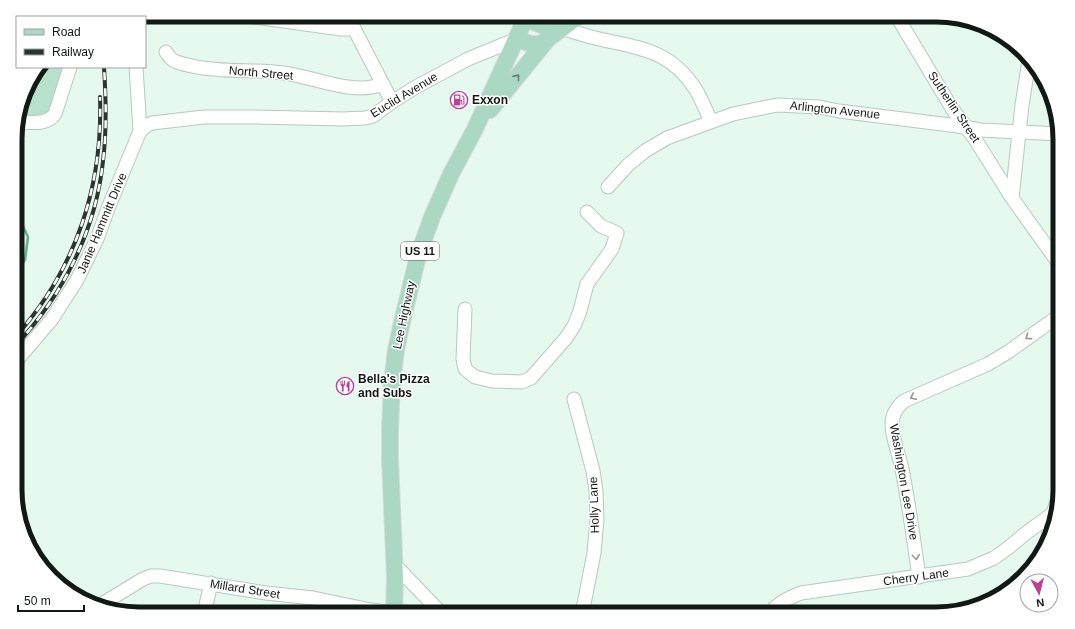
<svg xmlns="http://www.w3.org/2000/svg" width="1075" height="629" font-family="Arial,sans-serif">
<rect width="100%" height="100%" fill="#e5f9ee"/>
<polygon fill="#b7e1cc" points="41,67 64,67 48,117 18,117 28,84"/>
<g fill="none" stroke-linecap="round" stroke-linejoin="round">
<polyline stroke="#67ae8c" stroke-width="2.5" points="16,211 28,237 25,260 16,272"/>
<defs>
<g id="minor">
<polyline points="240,15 341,29 354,29"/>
<polyline points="347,15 392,102"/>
<polyline points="896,15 953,110 975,139 1012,198 1060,265"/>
<path d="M561 28C571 31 581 34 591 37 635 48 669 47 696 90 702 100 706 111 711 121"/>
<path d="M166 52C169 57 173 61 177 62 182 64 188 65 192 66 223 73 253 69 284 73 315 77 353 96 383 84"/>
<path d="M16 122C30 122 46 126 55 114L70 67"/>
<polyline points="140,131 146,126 152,123 204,117 253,117 343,119 365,118 373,116 392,102 414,88 468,59 517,39"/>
<polyline points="608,187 628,165 645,151 667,138 733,114 777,105 819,107 839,111 958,126 981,130 1060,134"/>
<polyline points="1012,198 1022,105 1029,61"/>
<polyline points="465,309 463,359 465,369 475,377 492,381 522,382 531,378 566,338 574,326 580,311 587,284 612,249 617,233 601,226 587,212"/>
<polyline points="16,361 52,319 77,280 97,239 109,206 140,131 136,67"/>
<polyline points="574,399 593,471 596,491 597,519 594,553 582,614"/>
<path d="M1048 538C1050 521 1055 506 1060 491"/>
<polyline points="394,564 442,614"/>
<path d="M919 577C914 541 909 505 902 469 899 454 892 438 892 424 892 414 897 407 904 401L988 364 1008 352 1060 315"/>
<polyline points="102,604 143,579 151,576 160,576 266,593 313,598 371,610 394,613"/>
<polyline points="204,614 211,583"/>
<path d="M769 614C778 603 788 598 801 593L968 569 994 558 1008 548 1026 533 1052 514"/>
</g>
<g id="major">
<polyline points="526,19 549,28 561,28"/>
<polyline points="517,39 531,44 541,44 580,15"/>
<polyline points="490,110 547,40"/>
<polyline points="394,614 395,578 390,459 390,430 392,383 396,350 402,322 418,256 432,217 451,174 475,129 527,15"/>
</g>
</defs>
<use href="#minor" stroke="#b6c9bf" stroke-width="15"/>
<use href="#major" stroke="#d9dada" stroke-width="18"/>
<use href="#minor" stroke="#fff" stroke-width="13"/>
<use href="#major" stroke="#aad8c2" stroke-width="16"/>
<defs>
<g id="rail">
<path d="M16 336C76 269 103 186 100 97"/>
<path d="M16 345C63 295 96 230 103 161 107 130 106 98 104 67"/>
</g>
</defs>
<use href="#rail" stroke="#2c3530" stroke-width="4"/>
<use href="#rail" stroke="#fff" stroke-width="2.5" stroke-dasharray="8" stroke-linecap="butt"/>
</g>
<defs><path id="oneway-chevron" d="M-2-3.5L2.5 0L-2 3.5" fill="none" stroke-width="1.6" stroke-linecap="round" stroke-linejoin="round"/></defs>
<use stroke="#658274" href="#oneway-chevron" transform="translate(517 77) rotate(-51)"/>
<g stroke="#949896">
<use href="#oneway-chevron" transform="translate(1028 337) rotate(144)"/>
<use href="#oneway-chevron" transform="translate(913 397) rotate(155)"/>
<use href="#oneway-chevron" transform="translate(916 557) rotate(83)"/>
</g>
<defs>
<symbol id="fuel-ring" viewBox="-11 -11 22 22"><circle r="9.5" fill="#fff" stroke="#bb4194" stroke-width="1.5"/><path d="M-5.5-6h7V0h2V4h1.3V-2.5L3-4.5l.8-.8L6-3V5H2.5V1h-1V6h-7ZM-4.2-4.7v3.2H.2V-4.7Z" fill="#bb4194"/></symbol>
<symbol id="restaurant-ring" viewBox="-11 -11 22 22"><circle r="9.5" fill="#fff" stroke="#bb4194" stroke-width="1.5"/><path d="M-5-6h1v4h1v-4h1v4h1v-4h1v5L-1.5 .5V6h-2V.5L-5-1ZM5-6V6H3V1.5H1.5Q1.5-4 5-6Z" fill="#bb4194"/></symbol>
</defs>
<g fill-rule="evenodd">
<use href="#fuel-ring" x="449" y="90" width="20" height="20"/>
<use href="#restaurant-ring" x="335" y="376" width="20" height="20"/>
</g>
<g text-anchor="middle" stroke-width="3" stroke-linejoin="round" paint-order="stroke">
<rect fill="#fff" stroke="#585e5b" stroke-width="1" x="401" y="242" width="38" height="18" rx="3"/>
<g font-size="11" font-weight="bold" fill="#111915">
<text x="420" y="255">US 11</text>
</g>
<g font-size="12" fill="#111915" stroke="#fff">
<text transform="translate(261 73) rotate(5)" y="4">North Street</text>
<text transform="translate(404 95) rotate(-31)" y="4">Euclid Avenue</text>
<text transform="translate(954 107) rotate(56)" y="4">Sutherlin Street</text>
<text transform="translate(835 110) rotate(6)" y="4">Arlington Avenue</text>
<text transform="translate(102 223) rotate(-67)" y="4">Janie Hammitt Drive</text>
<text transform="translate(404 315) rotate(-78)" y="4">Lee Highway</text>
<text transform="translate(904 482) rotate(80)" y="4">Washington Lee Drive</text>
<text transform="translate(594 505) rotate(-92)" y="4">Holly Lane</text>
<text transform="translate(916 577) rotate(-8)" y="4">Cherry Lane</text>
<text transform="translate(245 589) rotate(9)" y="4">Millard Street</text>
</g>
<g font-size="12" font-weight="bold" fill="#111915" stroke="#fff" text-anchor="start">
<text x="472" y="104">Exxon</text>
<text x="358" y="383">Bella's Pizza<tspan x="358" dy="14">and Subs</tspan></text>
</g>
</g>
<path d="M0 0H1075V629H0ZM139 22H936A117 117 0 0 1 1053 139V490A117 117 0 0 1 936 607H139A117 117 0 0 1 22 490V139A117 117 0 0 1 139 22Z" fill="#fff" fill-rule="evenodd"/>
<path fill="none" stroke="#111915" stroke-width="5" d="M139 22H936A117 117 0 0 1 1053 139V490A117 117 0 0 1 936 607H139A117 117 0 0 1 22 490V139A117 117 0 0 1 139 22Z"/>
<rect x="16" y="16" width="130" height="52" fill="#ffffff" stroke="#a0a3a1"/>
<rect x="24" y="29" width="20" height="6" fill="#aad8c2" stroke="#a0a3a1"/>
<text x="52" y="36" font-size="12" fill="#111915">Road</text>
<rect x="24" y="49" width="20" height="6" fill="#2c3530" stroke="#a0a3a1"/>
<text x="52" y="56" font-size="12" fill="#111915">Railway</text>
<g transform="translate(1039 593) rotate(173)"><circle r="19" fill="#ffffff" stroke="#a0a3a1"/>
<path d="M0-3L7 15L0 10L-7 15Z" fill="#bb4194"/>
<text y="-6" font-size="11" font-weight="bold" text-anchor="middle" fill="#111915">N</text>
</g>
<path d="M18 605v6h66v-6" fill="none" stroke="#111915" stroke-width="2"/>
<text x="24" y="605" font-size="12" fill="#111915" stroke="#ffffff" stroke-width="3" paint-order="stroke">50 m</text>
</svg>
